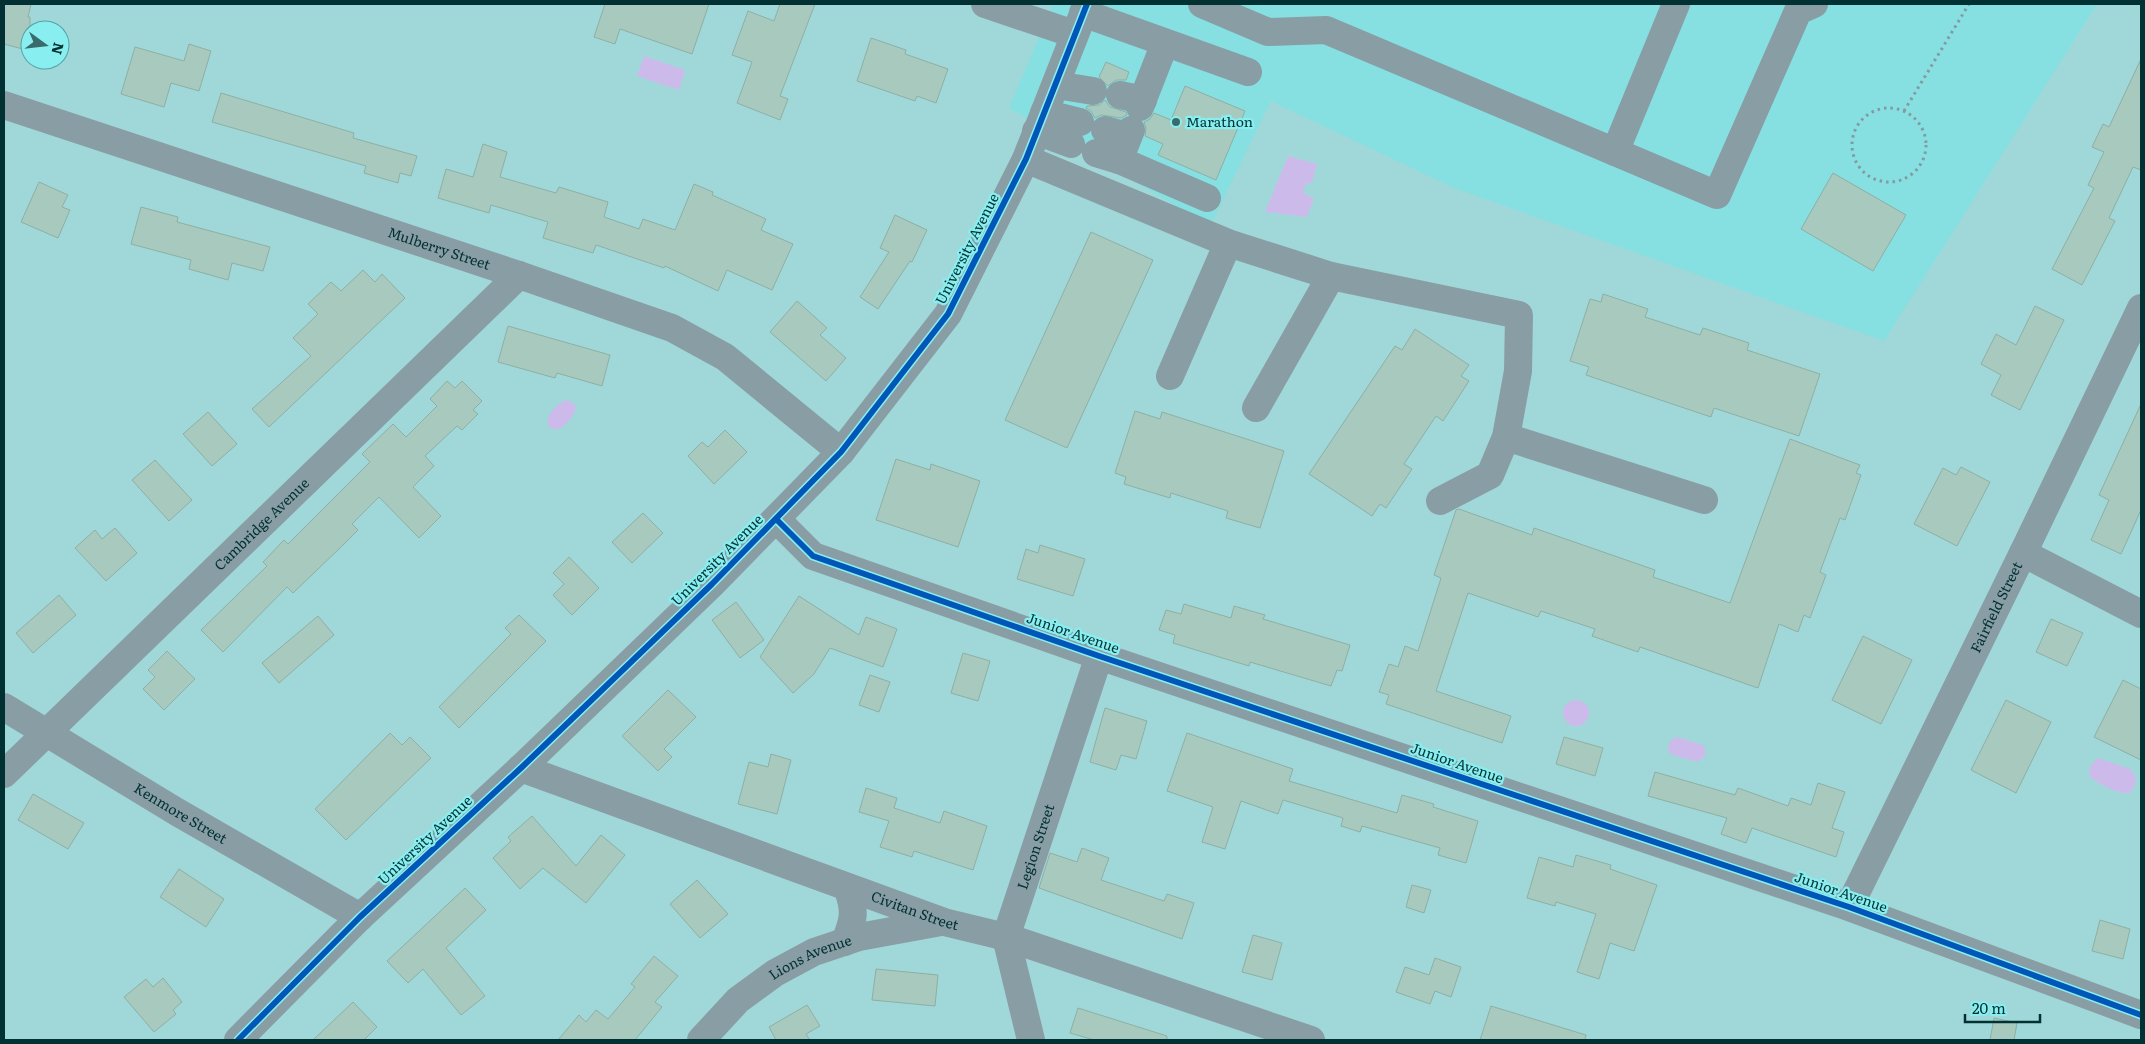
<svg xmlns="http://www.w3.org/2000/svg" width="2145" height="1044" font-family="Literata,serif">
<rect width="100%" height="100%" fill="#a0d8d9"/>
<polygon fill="#86dfe1" points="1053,4 2097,4 1884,341 1454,188 1271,101 1210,226 1009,108"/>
<g fill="#ccbbea">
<polygon points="644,56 685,70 679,90 637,76"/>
<polygon points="1288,156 1317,164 1312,183 1306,183 1303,193 1314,198 1307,217 1265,212"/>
<path d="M568 400 576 406C575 416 565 426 557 430L549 427C543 416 558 402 568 400Z"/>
<circle cx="1576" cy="713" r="13"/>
<path d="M1678 737 1703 745 1706 752 1704 757 1697 762 1670 754C1667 748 1668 745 1671 740Z"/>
<path d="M2098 758 2130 769 2135 775 2136 783 2130 793C2116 794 2101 785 2090 777 2088 768 2091 764 2098 758Z"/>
</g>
<g fill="#a8cabe" stroke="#8dafa4">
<polygon points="4,4 31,4 28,17 30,17 30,51 4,44"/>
<polygon points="605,4 709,4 692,54 620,29 615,44 594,37"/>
<polygon points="780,4 815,4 780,96 788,99 780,120 737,103 752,62 732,55 748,11 774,21"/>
<polygon points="871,38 906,50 905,54 948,69 936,103 917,96 915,101 857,81"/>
<polygon points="189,44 211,51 199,91 171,83 164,107 121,94 135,47 184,61"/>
<polygon points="2141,59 2141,170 2133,167 2109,218 2115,221 2082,285 2052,269 2094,188 2088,185 2104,152 2092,147 2103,124 2109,127"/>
<polygon points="1106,62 1129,72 1126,80 1116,80 1108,86 1099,77"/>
<polygon points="1185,86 1245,111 1216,180 1158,155 1163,144 1145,136 1146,128 1144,122 1150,119 1154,113 1171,120"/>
<polygon points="221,93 354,133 353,138 417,156 411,176 400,173 398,183 364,173 366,166 212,122"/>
<polygon points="1105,100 1110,107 1126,112 1127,115 1121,118 1101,115 1095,118 1091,111 1086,108 1087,106 1099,105"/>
<polygon points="483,144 507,152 500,177 556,193 559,187 608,202 604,217 639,229 643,219 675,230 694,184 713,192 712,195 766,219 761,230 793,244 772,290 727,270 718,291 665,266 664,268 596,245 593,253 543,238 548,222 491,205 489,213 438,198 446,169 473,177"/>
<polygon points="1833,173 1906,215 1873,271 1801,229"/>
<polygon points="39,182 68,195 62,207 70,210 58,238 21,222"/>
<polygon points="141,207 178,217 177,222 270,247 263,271 232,263 228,280 189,269 191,260 131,244"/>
<polygon points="895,215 927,230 912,262 910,261 878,309 860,297 889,252 880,248"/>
<polygon points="1091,232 1153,260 1067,448 1005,420"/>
<polygon points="363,270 375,282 382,274 405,298 269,427 252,409 311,356 293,338 318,314 308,304 331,282 341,291"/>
<polygon points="1603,294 1648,309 1645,317 1700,335 1703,328 1749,343 1747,350 1820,374 1799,436 1714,408 1711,417 1586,375 1589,367 1570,361 1590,299 1601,302"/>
<polygon points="797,301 827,328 820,335 846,358 826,381 770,332"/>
<polygon points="2035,306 2064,320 2020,410 1991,395 2001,375 1981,364 1996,334 2016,345"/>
<polygon points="508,326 610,355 602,386 557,373 555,378 498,362"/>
<polygon points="1415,329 1469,365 1461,376 1469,381 1443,421 1436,416 1404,464 1412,469 1386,508 1380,504 1372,516 1309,474 1395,346 1402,350"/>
<polygon points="447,381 455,388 462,381 482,401 473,410 478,414 462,430 457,426 425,456 434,466 413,487 441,516 419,538 379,497 352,524 358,530 340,548 293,593 287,587 223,652 201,630 267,566 263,562 284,540 288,544 370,462 362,454 393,424 406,437 437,406 430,399"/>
<polygon points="2141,404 2141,510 2121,554 2091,540 2109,500 2099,495"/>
<polygon points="1135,411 1160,419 1162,412 1284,451 1260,528 1226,518 1228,511 1171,493 1170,498 1124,484 1126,477 1115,473"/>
<polygon points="208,412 237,444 212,466 183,434"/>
<polygon points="725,430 747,452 714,484 688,456 702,442 708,447"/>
<polygon points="1790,439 1860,465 1856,473 1861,475 1845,520 1840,518 1820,572 1826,575 1810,618 1804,615 1798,632 1779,624 1758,688 1640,647 1638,652 1592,636 1595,629 1541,611 1538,617 1468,593 1436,691 1511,716 1502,743 1386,704 1389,695 1379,692 1389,664 1398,667 1405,646 1418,651 1441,578 1434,575 1456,510 1459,509 1532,535 1534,528 1655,570 1653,577 1730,603"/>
<polygon points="896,459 930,470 931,464 980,481 958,547 876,520"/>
<polygon points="155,460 192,500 169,521 132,480"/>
<polygon points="1961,467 1990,482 1957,546 1914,524 1943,468 1956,475"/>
<polygon points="643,513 663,533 632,563 612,542"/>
<polygon points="115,528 137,553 106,581 75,548 95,530 102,539"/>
<polygon points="1040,545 1085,559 1073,596 1017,579 1026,549 1038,553"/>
<polygon points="569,557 599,588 572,615 553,595 564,584 553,573"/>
<polygon points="59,595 76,615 33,653 16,633"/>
<polygon points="799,596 859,635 866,617 897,629 883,667 830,648 814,674 793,693 760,657"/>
<polygon points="736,602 764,640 740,658 712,620"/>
<polygon points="1184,604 1231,618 1234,606 1265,615 1263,619 1350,645 1342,671 1337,670 1331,686 1250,662 1249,666 1173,643 1175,635 1159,630 1166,610 1181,614"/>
<polygon points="519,615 546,641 459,728 439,707 511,634 505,628"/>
<polygon points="318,616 334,635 279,683 262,663"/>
<polygon points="2051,619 2083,633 2067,666 2036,652"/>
<polygon points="1863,636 1912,660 1881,724 1832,700"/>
<polygon points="167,651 195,679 164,710 143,689 155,677 148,670"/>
<polygon points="963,653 990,661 978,701 951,693"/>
<polygon points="870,675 890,682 879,712 859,705"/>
<polygon points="2123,680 2141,689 2141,760 2094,737"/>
<polygon points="668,690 696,717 664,749 672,757 658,771 622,736"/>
<polygon points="2006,700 2051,722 2016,793 1971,770"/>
<polygon points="1105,708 1147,721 1136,759 1121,755 1116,770 1090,762"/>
<polygon points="390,733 402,745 410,737 431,758 346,840 315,809"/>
<polygon points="1187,733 1293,769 1289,781 1397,813 1402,795 1434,804 1433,807 1478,821 1466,863 1438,855 1440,848 1362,826 1360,832 1341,826 1343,818 1283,800 1278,814 1241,801 1225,849 1202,842 1213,807 1167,791"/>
<polygon points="1564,737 1603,748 1595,776 1556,764"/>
<polygon points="771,754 791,760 777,814 738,804 749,762 768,767"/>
<polygon points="1655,772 1735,795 1738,788 1788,806 1791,798 1811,805 1818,783 1845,792 1832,828 1844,832 1836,857 1752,828 1746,843 1721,834 1727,818 1648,796"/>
<polygon points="866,788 897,798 894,808 940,823 944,811 987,826 973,870 914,851 912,857 880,847 889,821 859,812"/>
<polygon points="33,794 84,823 68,849 18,820"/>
<polygon points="532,816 576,866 601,835 625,855 586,903 543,868 520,889 493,858 511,841 508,837"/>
<polygon points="1082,848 1109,858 1101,880 1164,901 1167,894 1194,903 1182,939 1039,888 1050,853 1077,862"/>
<polygon points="1576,855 1611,865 1610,869 1657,885 1634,951 1610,943 1599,979 1577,972 1596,914 1556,902 1555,906 1527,898 1539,857 1573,867"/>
<polygon points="179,869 224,899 206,927 160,897"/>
<polygon points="697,880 728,914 700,938 670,904"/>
<polygon points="1412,885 1431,890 1424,913 1406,907"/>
<polygon points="465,888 486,910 446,948 485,996 461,1015 423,969 408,983 387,961"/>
<polygon points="2100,920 2130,929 2123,959 2092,951"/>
<polygon points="1253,935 1282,943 1272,980 1242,972"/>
<polygon points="654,956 678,976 655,1002 662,1007 635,1040 558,1040 579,1015 586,1022 596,1010 608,1019 635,987 631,984"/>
<polygon points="1435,958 1461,967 1451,997 1435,991 1430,1004 1396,992 1405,967 1429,975"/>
<polygon points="876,969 938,975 935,1006 872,1000"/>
<polygon points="163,978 182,1002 173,1010 176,1014 154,1032 124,997 146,979 153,987"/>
<polygon points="353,1002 377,1027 364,1040 313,1040"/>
<polygon points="807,1005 820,1026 806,1034 810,1040 776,1040 769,1027"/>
<polygon points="1491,1006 1586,1035 1585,1040 1480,1040"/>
<polygon points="1078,1008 1167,1036 1167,1040 1094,1040 1070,1033"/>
<polygon points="1994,1018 2017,1023 2014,1040 1990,1040"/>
</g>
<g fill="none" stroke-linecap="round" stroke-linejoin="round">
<g stroke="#839a9f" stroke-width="3" stroke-dasharray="2.5 4" stroke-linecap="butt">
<circle cx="1889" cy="145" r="37"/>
<polyline points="1904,111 1969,4"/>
</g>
<g stroke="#899da5" stroke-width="28">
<polyline points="985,4 1074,34"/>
<polyline points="1202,4 1268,32 1326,30 1717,195 1798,11 1814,4"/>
<polyline points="1083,13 1248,72"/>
<polyline points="1056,85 1093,91"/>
<polyline points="1120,95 1143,100"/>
<path id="s1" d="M4 105 519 275 672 328 725 357 841 452"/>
<polyline points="1140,107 1165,43"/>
<polyline points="1044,113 1080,122"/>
<polyline points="1105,130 1128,136"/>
<polyline points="1131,130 1119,160 1207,198"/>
<polyline points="1036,131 1071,144"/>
<polyline points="1615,152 1676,4"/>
<polyline points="1096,153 1119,160"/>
<polyline points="1026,159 1228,243 1331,276 1519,315 1518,371 1506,437 1490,475 1440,501"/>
<polyline points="1170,376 1228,243"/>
<polyline points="1256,408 1331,276"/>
<polyline points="1506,437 1704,500"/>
<polyline points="776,519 813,556 1099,656 1849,907 2141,1015"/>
<polyline points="2023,553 2141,614"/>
<path id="s2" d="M4 707 177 812 360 917"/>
<path id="s3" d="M521 768 944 922 1006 937 1311 1040"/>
<path id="s4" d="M4 774 519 275"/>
<path id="s5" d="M1849 907 2023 553 2141 308"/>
<path d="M845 942C854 919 856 911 847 887"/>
<polyline points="238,1040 360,917 521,768 712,584 841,452 948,314 1026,159 1087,4"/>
<path id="s6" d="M701 1040 738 1000 775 973 814 952 859 937 941 922"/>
<path id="s7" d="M1031 1040 1006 937 1099 656"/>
</g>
<defs>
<g id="cycleway">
<polyline points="776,519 813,556 1099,656 1849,907 2141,1015"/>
<polyline points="238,1040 360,917 521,768 712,584 841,452 948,314 1026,159 1087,4"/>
</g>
</defs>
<use href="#cycleway" stroke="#89eef0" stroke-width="9"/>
<use href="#cycleway" stroke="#0057b8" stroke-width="6"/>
</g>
<circle fill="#396b6c" stroke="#89eef0" stroke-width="2" cx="1176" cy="122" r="5"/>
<g text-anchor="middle" stroke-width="4.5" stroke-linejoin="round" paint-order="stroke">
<g font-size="14" fill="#013132" stroke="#89eef0" text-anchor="start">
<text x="1186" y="127">Marathon</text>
</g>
<g font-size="14" fill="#013132" stroke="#89eef0">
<text dy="5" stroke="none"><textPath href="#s1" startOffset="458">Mulberry Street</textPath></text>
<text transform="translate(967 249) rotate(-63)" y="5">University Avenue</text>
<text dy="5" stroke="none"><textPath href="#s4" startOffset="359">Cambridge Avenue</textPath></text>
<text transform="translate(717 560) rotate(-45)" y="5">University Avenue</text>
<text dy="5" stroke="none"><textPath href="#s5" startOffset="334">Fairfield Street</textPath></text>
<text transform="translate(1073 633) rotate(19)" y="5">Junior Avenue</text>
<text transform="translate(1457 763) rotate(19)" y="5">Junior Avenue</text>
<text dy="5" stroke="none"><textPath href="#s2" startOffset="206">Kenmore Street</textPath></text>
<text transform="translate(425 840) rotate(-43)" y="5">University Avenue</text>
<text dy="5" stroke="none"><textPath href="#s7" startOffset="201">Legion Street</textPath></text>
<text transform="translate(1841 892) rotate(19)" y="5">Junior Avenue</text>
<text dy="5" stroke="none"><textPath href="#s3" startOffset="419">Civitan Street</textPath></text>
<text dy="5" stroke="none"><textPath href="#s6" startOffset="139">Lions Avenue</textPath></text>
</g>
</g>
<rect width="2145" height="1044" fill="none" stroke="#013132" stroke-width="10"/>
<g transform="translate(45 45) rotate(105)"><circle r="24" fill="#89eef0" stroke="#53a2a4"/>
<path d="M0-4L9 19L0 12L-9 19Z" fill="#396b6c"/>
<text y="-8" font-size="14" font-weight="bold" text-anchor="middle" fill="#013132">N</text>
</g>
<path d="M1965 1014v8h75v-8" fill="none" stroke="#013132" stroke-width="2.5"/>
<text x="1972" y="1014" font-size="15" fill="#013132" stroke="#89eef0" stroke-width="4" paint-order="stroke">20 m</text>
</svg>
